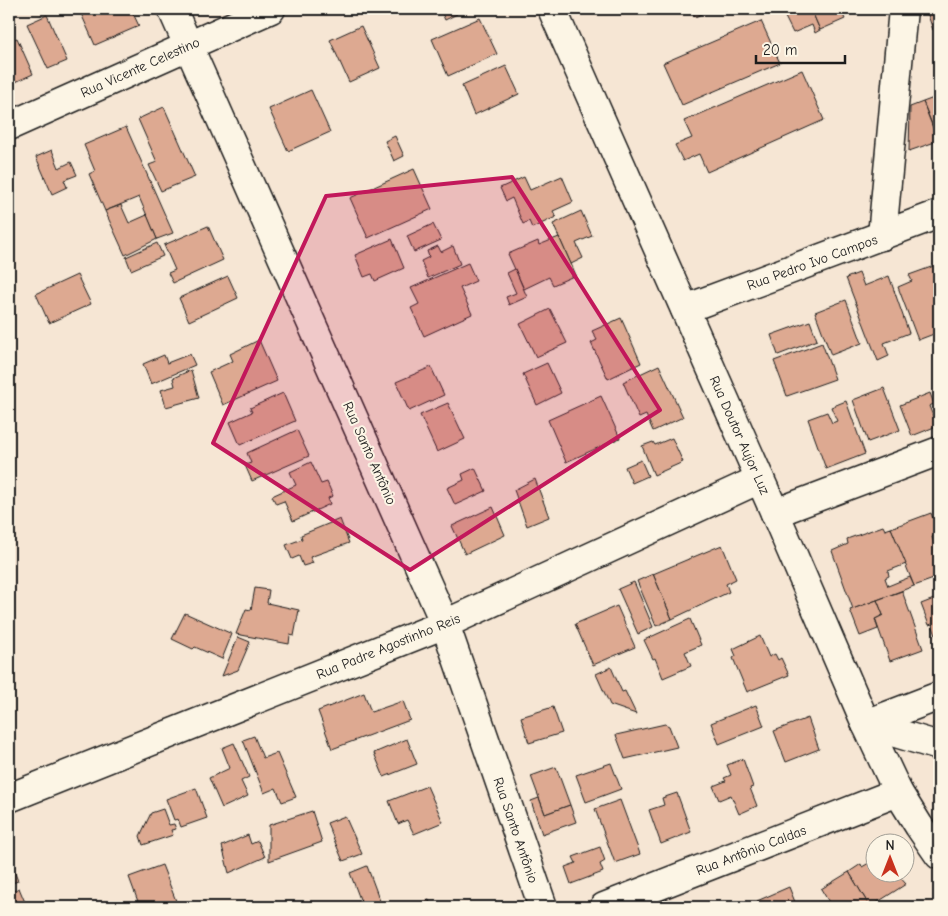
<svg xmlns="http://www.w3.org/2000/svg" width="948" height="916" font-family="'Comic Neue',sans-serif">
<rect width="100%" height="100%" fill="#f6e6d4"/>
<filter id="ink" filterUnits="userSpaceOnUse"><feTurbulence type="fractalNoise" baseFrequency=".02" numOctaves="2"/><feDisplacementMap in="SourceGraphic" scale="10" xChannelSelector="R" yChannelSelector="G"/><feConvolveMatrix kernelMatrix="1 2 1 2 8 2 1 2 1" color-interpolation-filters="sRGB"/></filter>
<g filter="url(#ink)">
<g fill="#dda991" stroke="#1c1c1c">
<polygon points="79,9 131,9 139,26 95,45"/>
<polygon points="440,9 455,9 457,14 445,20"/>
<polygon points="691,9 712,9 695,17"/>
<polygon points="781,9 811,9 820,30 815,33 812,25 793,33"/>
<polygon points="811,9 840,9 845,19 820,30"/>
<polygon points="926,9 939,9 939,27 933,30"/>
<polygon points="47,15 67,61 48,69 27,24"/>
<polygon points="480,18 497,54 448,76 432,39"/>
<polygon points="761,21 780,63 682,105 663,63"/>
<polygon points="361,26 380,68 349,82 330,40"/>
<polygon points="17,38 33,74 9,85 9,41"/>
<polygon points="506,66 519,94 474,115 462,86"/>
<polygon points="802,70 824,120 707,172 699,154 683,161 675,145 692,138 684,121"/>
<polygon points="311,90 330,132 288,151 269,109"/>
<polygon points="939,96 939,127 934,129 923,102"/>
<polygon points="923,102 938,141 909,151 910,107"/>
<polygon points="164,107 195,177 161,191 149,165 157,162 138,119"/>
<polygon points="126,127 173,233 157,239 139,197 105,211 89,174 95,171 84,145"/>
<polygon points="395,136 404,156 394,161 385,141"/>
<polygon points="52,150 59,168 71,162 77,175 64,180 67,187 52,194 36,157"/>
<polygon points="414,169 432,209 368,238 350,198"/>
<polygon points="562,176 573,202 553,211 556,217 532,228 529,221 523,224 512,198 506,201 500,188 524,177 530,190"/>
<polygon points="121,205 129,223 147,215 157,239 125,255 105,211"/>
<polygon points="581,211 592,236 576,243 583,258 571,264 553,224"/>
<polygon points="433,224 441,240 414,252 407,236"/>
<polygon points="208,226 223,260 173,283 168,273 175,270 164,245"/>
<polygon points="559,237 576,275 553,285 549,277 524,289 508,254 538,241 539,245"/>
<polygon points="392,239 404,268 375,281 372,274 364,277 355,255"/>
<polygon points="157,243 163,256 131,270 126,257"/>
<polygon points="438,246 441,252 453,246 460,264 428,278 421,261 429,257 427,251"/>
<polygon points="468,263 476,281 460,288 472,314 424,336 411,308 419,304 411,288"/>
<polygon points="934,266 939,280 939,332 918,340 898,287 912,281 909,275"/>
<polygon points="515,269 527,297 509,305 506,297 516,293 507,273"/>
<polygon points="859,273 864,286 889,276 909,333 884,343 889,356 878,361 846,278"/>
<polygon points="77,275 91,304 49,323 36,294"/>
<polygon points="228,276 238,298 189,321 179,298"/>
<polygon points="846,300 862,343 831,355 815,312"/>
<polygon points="550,309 567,343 536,357 520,324"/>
<polygon points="621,318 641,363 608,379 591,343 597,340 592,331"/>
<polygon points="810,321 817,340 778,355 771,335"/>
<polygon points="259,340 277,381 223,405 209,372 233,361 230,354"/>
<polygon points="822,343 835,379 787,396 774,361"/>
<polygon points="190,354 195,365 151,384 143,364 164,355 167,363"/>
<polygon points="547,363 561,393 537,405 523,374"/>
<polygon points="659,365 683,417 653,431 646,415 639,418 623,382"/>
<polygon points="431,367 444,395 409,411 396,382"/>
<polygon points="191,370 199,398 166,407 161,390 175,386 173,378"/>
<polygon points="884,388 900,430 868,442 853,400"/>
<polygon points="283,393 295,421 240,445 230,422 252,412 250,408"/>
<polygon points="930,393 934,404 929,406 937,426 912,436 900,405"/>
<polygon points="601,396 620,438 566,462 548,420"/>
<polygon points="846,401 865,454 826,469 808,419 827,412 832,423 837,421 831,407"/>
<polygon points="448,403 465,439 437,452 420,415"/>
<polygon points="297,430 309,456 252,481 245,465 251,463 247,453"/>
<polygon points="672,438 683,462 654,475 642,446 653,442 655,445"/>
<polygon points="641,460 648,476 632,483 625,467"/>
<polygon points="311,462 321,484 327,482 333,496 328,498 330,504 293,521 284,501 276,504 272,496 296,485 290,472"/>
<polygon points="475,468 486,491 455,505 447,488 464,480 462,474"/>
<polygon points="535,479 549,517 527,526 514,490"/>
<polygon points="493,507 505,535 465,554 452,526"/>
<polygon points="931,513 939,534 932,537 939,557 939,577 914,586 891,528"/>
<polygon points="340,519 349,543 310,557 313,563 303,566 299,556 292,559 286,545 302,539 301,535"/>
<polygon points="883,526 885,530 891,528 906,564 888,571 889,576 885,578 888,586 910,577 914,586 853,609 832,551 848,544 847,539"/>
<polygon points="722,545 736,579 726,584 729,592 672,619 653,574"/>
<polygon points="653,574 672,619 656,626 637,581"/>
<polygon points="634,582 653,627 638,634 618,589"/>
<polygon points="255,588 269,590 267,603 299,610 294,636 290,635 289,644 236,634 246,609 251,610"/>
<polygon points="902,591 923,649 890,661 875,619 883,615 877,600"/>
<polygon points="939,597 939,644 932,624 929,625 921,604"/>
<polygon points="877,600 883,615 875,619 878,629 860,636 850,610"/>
<polygon points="617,606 635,647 593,665 575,624"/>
<polygon points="185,613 232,634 222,659 195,647 193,649 172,639"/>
<polygon points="690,619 701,645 685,652 691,666 663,678 655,658 653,659 644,640"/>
<polygon points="760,636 769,657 775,654 778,660 781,658 789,675 747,692 733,658 736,656 733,649"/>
<polygon points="238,637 250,642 238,670 222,676"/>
<polygon points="611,667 622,692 625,691 636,714 610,705 596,674"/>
<polygon points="364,693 371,712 403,701 410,720 332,749 318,711"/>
<polygon points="756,705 764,726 719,744 711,723"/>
<polygon points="553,707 562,733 529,743 521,717"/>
<polygon points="808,718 819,749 786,762 774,731"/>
<polygon points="665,724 669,726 677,747 625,759 616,735"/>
<polygon points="254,736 263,758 277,753 296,797 282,802 276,788 264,793 243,740"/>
<polygon points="407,739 417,764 384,777 374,753"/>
<polygon points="234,743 249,777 241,781 248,796 222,808 209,778 230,768 222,748"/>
<polygon points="743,759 753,787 750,788 757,806 739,814 731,795 719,800 713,786 726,781 724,778 731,775 727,765"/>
<polygon points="611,763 621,789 586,802 576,775"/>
<polygon points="556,767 570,805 545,814 531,776"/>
<polygon points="427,786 443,822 414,834 407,820 398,824 389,801"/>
<polygon points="196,788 207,818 181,827 178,819 174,820 166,799"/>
<polygon points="677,793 691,832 661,844 649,810 664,805 662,798"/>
<polygon points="539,798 545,814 570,805 576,822 542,834 531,801"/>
<polygon points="620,800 640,854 615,863 595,809"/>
<polygon points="163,809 169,825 174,824 176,829 171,830 173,835 143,845 140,836 151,813"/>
<polygon points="312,811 322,842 269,861 269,825"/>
<polygon points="345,816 362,854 343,861 327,823"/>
<polygon points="248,835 251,844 258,841 265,857 229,873 222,846"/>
<polygon points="600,847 605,861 600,864 603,872 571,884 565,867 576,863 573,857"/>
<polygon points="9,858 18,881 9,884"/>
<polygon points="876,859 876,874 897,874 906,884 870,907 849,872 861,864 862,867"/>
<polygon points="162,865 176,901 158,907 140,907 129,877"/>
<polygon points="367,866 380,901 363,907 350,873"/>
<polygon points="849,872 870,907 871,907 832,907 821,889"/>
<polygon points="789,887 797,907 759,907 757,901"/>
<polygon points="19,888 27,907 9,907 9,893"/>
<polygon points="429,900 432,907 410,907"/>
</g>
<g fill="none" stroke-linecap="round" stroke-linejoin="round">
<defs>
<g id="street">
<polyline points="172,9 445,624 543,907"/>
<polyline points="882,236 903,9"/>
<polyline points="685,309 939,214"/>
<polyline points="775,513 939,451"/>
<polyline points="866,724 939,696"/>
<polyline points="866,724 939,746"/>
<polyline points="9,798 445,624 760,479"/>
<polyline points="604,907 898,792"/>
</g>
<g id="secondary">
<polyline points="552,9 775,513 866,724 898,792 919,826 939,855"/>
<polyline points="9,126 271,9"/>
</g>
</defs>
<use href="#street" stroke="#1c1c1c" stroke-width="31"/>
<use href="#secondary" stroke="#1c1c1c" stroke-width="31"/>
<use href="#street" stroke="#fcf5e5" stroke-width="28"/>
<use href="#secondary" stroke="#fcf5e5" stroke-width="28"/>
</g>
</g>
<path fill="#c2185b" fill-opacity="0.2" stroke="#c2185b" stroke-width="4" stroke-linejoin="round" d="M512 177 660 410 410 570 213 443 326 196Z"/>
<g text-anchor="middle" stroke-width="4" stroke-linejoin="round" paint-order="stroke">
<g font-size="14" fill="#1c1c1c" stroke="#fcf5e5">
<text transform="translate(140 67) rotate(-24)" y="5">Rua Vicente Celestino</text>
<text transform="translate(812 262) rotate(-20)" y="5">Rua Pedro Ivo Campos</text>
<text transform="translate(740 435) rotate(66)" y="5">Rua Doutor Aujor Luz</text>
<text transform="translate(370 453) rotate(66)" y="5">Rua Santo Antônio</text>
<text transform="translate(388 646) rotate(-22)" y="5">Rua Padre Agostinho Reis</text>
<text transform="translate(516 830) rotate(71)" y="5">Rua Santo Antônio</text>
<text transform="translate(751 850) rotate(-21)" y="5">Rua Antônio Caldas</text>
</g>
</g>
<rect width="948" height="916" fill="none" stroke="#fcf5e5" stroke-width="30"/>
<rect x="15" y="15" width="918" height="886" fill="none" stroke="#1c1c1c" stroke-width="2" filter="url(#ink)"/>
<g transform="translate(890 858)"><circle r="24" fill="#fcf5e5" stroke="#a29e95"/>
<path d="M0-4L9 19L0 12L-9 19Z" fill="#c8321e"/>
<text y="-8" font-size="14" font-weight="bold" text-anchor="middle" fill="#1c1c1c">N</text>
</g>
<path d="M756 55v8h89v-8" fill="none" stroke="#1c1c1c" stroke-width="2.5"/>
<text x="763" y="55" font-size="15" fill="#1c1c1c" stroke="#fcf5e5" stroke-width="4" paint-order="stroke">20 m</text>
</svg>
